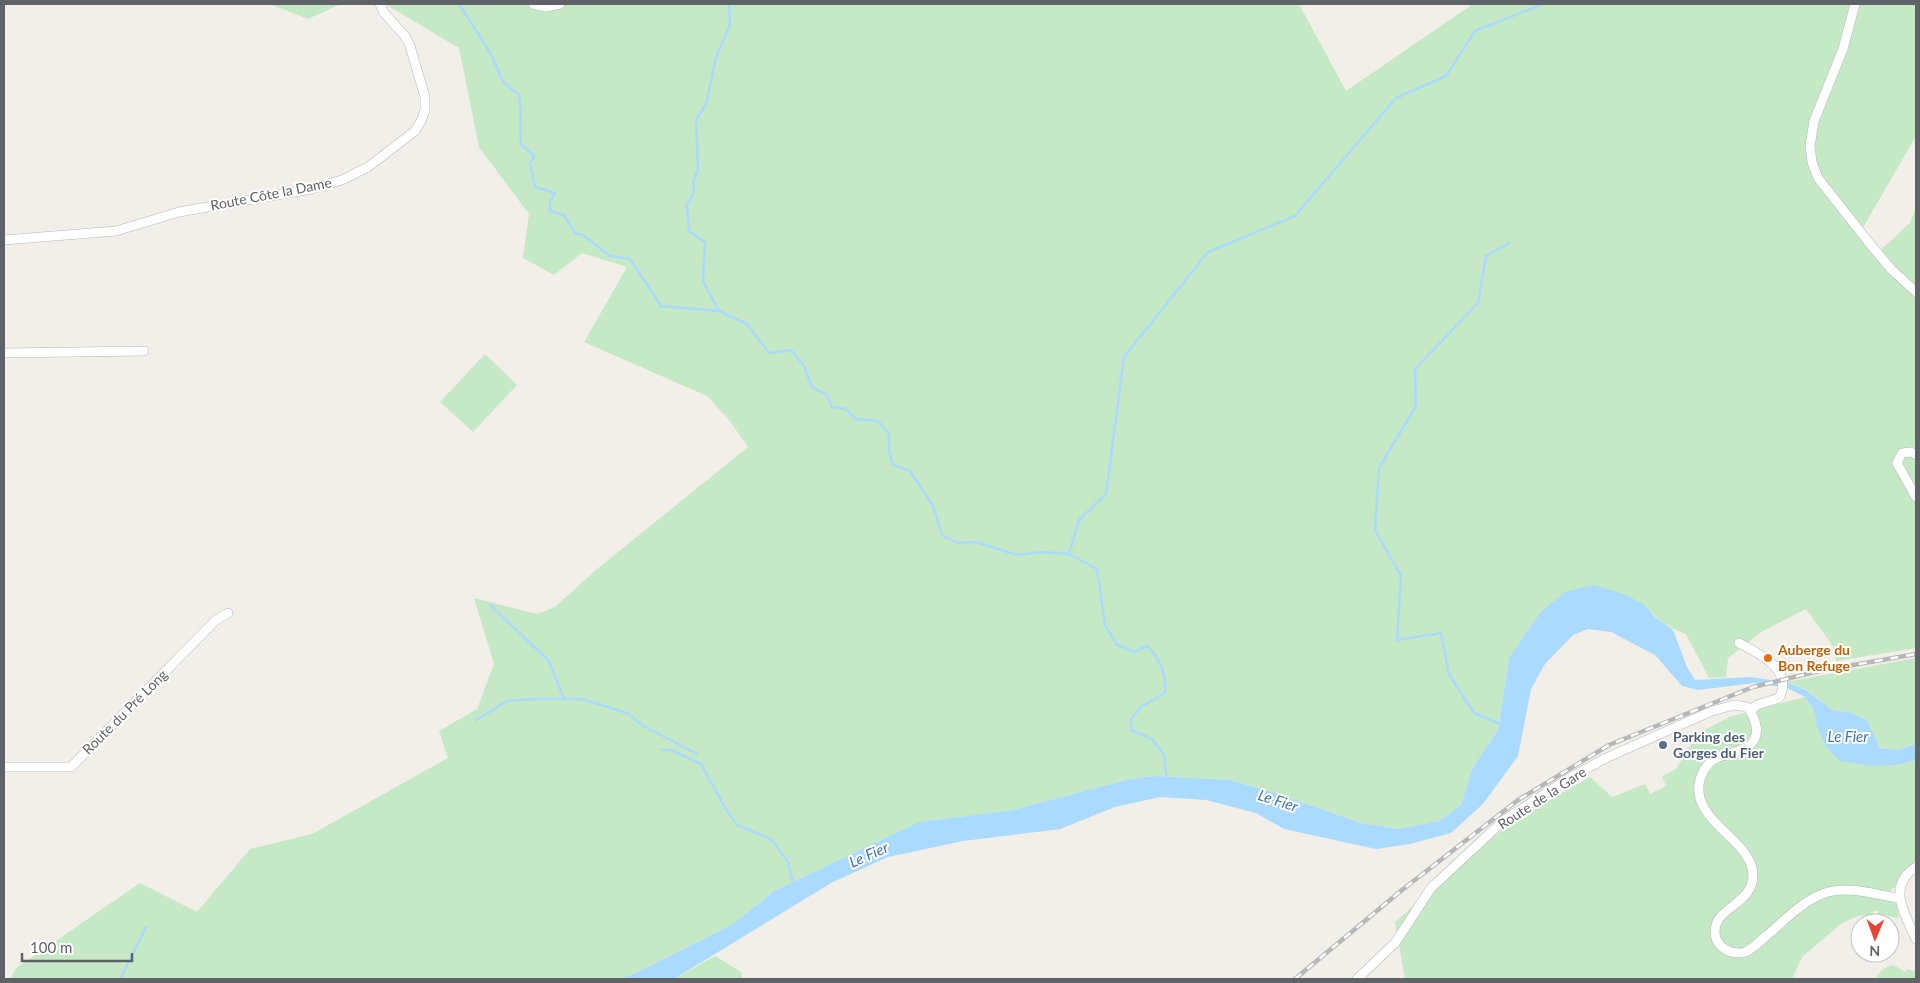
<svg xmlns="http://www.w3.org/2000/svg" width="1920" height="983" font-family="Lato,sans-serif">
<rect width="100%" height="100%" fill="#f1efe8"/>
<g fill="#c5e8c5">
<polygon points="270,4 341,4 308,19"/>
<path d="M385 4H1299L1346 91 1473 4H1916V136L1858 236 1876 254 1910 223 1916 208V648L1836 661 1833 646 1806 609 1761 632 1728 658 1726 677 1709 678 1686 634C1669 628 1656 619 1645 605L1509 659 1498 730 1473 767 1461 805 1439 821 1399 829 1361 823 1278 794 1230 780 1154 776 1126 780 1013 810 919 822 774 891 733 924 636 973 619 979H11L15 969 140 883 197 912 250 849 312 834 448 758 439 731 477 709 494 664 474 598 537 614 555 607 597 569 748 447 729 420 707 396 584 342 627 267 582 253 554 275 523 258 529 214 479 147 459 48Z"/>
<polygon points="485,354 517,385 473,432 440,402"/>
<polygon points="1916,658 1916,744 1898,750 1880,748 1867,720 1849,712 1834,711 1807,690 1786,682"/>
<path d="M1805 697 1814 710 1817 726 1897 765 1916 760V863C1898 876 1901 888 1878 898L1896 903 1899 907 1898 918 1878 914V911H1873V914L1858 916 1842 923 1802 957 1792 979H1405L1395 922 1510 823 1590 777 1612 797 1645 784 1650 794 1666 786 1662 776 1676 769 1698 733 1732 716Z"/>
<polygon points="715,956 741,972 743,979 674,979"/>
<path d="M1893 965 1906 972 1907 969 1916 972V979H1876C1879 971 1885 967 1893 965Z"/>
</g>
<polygon fill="#aadaff" points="1594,585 1624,594 1645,605 1654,616 1673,630 1687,667 1695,680 1750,677 1786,682 1806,690 1834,711 1849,712 1867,720 1880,748 1898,750 1916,744 1916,760 1897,765 1870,766 1840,761 1826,747 1817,726 1814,710 1805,697 1787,688 1755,683 1698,690 1682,686 1655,655 1611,632 1588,629 1573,635 1545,664 1531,689 1518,756 1483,804 1451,833 1410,844 1376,849 1284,829 1256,813 1206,800 1160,797 1115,807 1060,829 963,841 888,857 831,883 674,979 619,979 636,973 733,924 774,891 919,822 1013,810 1126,780 1154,776 1230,780 1278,794 1361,823 1399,829 1439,821 1461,805 1473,767 1498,730 1509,659 1525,634 1542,611 1565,592"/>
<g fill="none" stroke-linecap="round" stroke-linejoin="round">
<g stroke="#aadaff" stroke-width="2.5">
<path d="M459 4 491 54 503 82 519 95C522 111 519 127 521 144L534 156 530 164 535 187 555 193 550 201V211L564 215 575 233 583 235 610 256 630 259 661 306 719 311 747 324 769 353 791 350 804 366 812 387 827 395 832 407 846 409 856 419 878 421 889 434V451L893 465 910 471 933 506 942 535 957 543 976 542 1017 555 1040 552 1069 554 1097 569 1105 625 1117 645 1134 652 1147 646C1160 659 1167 674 1165 693L1141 707 1131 719V730L1152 739 1164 755 1167 779"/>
<polyline points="719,311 703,281 705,242 689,231 687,206 694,191 693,183 698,169 696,120 706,104 716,57 730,25 729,4"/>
<polyline points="1069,554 1079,520 1106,494 1124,357 1208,252 1295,216 1396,98 1446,76 1475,31 1543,4"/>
<polyline points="490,605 549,661 564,699"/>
<polyline points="476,720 507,701 534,699 582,699 627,713 642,725 697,754"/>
<polyline points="1500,724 1474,713 1449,674 1441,633 1397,640 1401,576 1375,530 1379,468 1416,406 1415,369 1478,303 1486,256 1509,243"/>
<polyline points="662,750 671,750 701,764 727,811 737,825 771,839 788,862 793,884"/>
<polyline points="120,979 146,927"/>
</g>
<defs>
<g id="minor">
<polyline points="533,4 546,7 560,4"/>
<polyline points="1855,4 1843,49 1814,121 1810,146 1812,162 1818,178 1870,244 1891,269 1916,292"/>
<polyline points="4,240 116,231 179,212 311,189 342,180 368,167 415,131 421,121 425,110 425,97 410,46 405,36 384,13 380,4"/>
<polyline points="4,353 144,351"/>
<polyline points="1916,455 1911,452 1902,453 1897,463 1916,497"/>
<path d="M1739 643C1760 654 1794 670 1779 698L1757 705 1750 711"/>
<polyline points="4,767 71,767 216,620 228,613"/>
<path d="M1916 867C1886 886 1905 914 1916 939"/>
<path d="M1357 979 1395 943 1431 888 1503 821 1566 780 1606 758 1712 711 1734 705 1747 707C1755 717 1762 734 1750 745 1735 758 1708 749 1700 780 1689 821 1753 840 1753 875 1753 905 1714 907 1715 932 1715 947 1732 956 1745 952 1753 949 1760 941 1766 936 1785 920 1804 899 1828 892 1852 886 1875 895 1899 898"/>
</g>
</defs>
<use href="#minor" stroke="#b5b8bc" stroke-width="10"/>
<use href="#minor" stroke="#fff" stroke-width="9"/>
<defs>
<polyline id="rail" points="1295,979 1402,890 1518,800 1609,745 1753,687 1819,671 1916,654"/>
</defs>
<use href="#rail" stroke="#b6b7b8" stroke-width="4.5"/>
<use href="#rail" stroke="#fff" stroke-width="2.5" stroke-dasharray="8" stroke-linecap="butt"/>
</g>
<circle fill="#e8710a" stroke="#fff" stroke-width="2" cx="1768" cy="658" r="5"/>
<circle fill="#5c6f8a" stroke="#fff" stroke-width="2" cx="1663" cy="745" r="5"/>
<g text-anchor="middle" stroke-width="4" stroke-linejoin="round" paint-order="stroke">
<g font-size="14" fill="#5f6368" stroke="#fff">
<text transform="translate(271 194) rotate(-11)" y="5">Route Côte la Dame</text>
<text transform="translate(125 712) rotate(-45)" y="5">Route du Pré Long</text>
<text transform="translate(1542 798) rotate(-33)" y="5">Route de la Gare</text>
</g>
<g font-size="14" font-weight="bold" fill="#c56008" stroke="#fff" text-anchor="start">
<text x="1778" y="655">Auberge du<tspan x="1778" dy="16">Bon Refuge</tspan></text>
</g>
<g font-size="14" font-weight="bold" fill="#4e5e75" stroke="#fff" text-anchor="start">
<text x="1673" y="742">Parking des<tspan x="1673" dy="16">Gorges du Fier</tspan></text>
</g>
<g font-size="15" font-style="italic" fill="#4174aa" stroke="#fff">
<text x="1848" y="742">Le Fier</text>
<text transform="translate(1278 801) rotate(18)" y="5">Le Fier</text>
<text transform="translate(869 855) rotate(-24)" y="5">Le Fier</text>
</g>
</g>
<rect width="1920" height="983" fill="none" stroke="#5f6368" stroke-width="10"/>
<g transform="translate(1875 938) rotate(181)"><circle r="24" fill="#ffffff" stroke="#bfc1c3"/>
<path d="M0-4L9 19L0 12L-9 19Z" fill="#ea4335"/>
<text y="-8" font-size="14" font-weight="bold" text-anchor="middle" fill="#5f6368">N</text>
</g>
<path d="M22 953v8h110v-8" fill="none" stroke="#5f6368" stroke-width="2.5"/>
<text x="30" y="953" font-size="15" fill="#5f6368" stroke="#ffffff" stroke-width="4" paint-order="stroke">100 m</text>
</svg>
